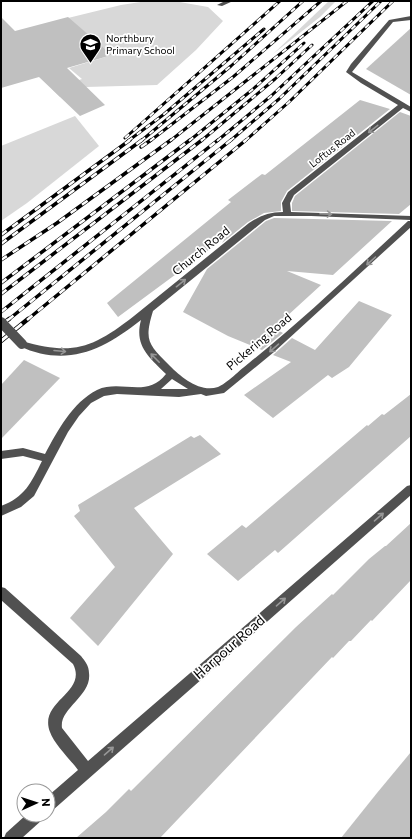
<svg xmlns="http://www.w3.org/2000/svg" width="412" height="839" font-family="Commissioner,sans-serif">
<rect width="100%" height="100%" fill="#fff"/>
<g fill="#d8d8d8">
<polygon points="147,1 174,1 208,7 223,21 196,50 157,85 86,87 60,97 52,89 82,79 69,68 112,55 68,18 121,5"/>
<polygon points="329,1 336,1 320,17 273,54"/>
<polygon points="75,116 99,146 27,203 1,221 1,146"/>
</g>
<g fill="#c0c0c0">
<polygon points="1,17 15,31 68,17 112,55 67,68 105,105 80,116 39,77 1,88"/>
<polygon points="411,28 411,95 366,69"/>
<polygon points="360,100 390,109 287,191 281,202 281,211 264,213 248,222 222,243 225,238 118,317 107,303 231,202 228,200 262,174 265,175"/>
<polygon points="400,112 411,116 411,204 399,214 292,211 292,203 295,196"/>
<polygon points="274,218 392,221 333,275 287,271 321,285 274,328 283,333 262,350 228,336 183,312 207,269 266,221"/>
<polygon points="359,301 392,315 349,367 332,378 328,375 273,418 244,395 291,362 273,355 292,338 315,350"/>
<polygon points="24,360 60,378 1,439 1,385"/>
<polygon points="411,394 411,436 278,553 275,550 238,581 207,554 242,525 246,528 367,425 368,426 382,414 384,415"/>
<polygon points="200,435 221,454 134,508 173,554 98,646 70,618 115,567 74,516 80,511 78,505 191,436 194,438"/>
<polygon points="411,523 411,580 372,621 371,620 351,641 349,641 333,658 332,657 160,838 76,838 106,812 129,789 131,791 296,627 332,594 333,595 369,559 385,546 386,546"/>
<polygon points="411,752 411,838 341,838 377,793"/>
</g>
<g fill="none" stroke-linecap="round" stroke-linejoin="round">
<g fill="#515151" fill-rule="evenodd">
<polygon points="225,1 233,1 222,6 217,5"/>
<path d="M411 16V20L393 22 352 72 411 107V112L403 108 294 195 290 203 291 212 411 216V220L311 216H274L265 220 153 311C144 341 148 344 170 366 181 377 200 393 218 387 226 384 241 369 249 363 304 319 356 269 408 221H411V227L274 352 224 393 206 396 201 394 179 397 117 394 104 396 91 403 79 416 68 432 34 496 21 507 1 516V506C25 497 31 483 42 461L23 456 1 459V451L23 448 45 454C58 430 72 403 97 390 121 379 147 399 166 374 149 357 134 346 141 320 103 350 67 368 19 346L17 344 19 342 22 341C73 356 93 348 134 316L249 223C260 216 269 212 283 212L282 203 288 192 398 105 361 83 346 72 351 64 389 20ZM172 379 188 389H161Z"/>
<path d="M411 485V495L53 810 48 812V796L78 770C70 759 54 744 50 732 38 701 88 693 73 664L1 600V587L5 588 81 656C85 661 89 666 89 673 92 696 59 708 62 728L88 761 407 486Z"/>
<polygon points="26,815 44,815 42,820 22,838 4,838 6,833"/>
</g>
<defs>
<g id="rail-far2">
<polyline points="125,138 280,1"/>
<polyline points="128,141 163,115 264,29"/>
<polyline points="141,141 231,66 303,1"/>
<polyline points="150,141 233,77 321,1"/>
<polyline points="170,141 347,1"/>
<polyline points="189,141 252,90 304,43"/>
<polyline points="201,141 275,79 312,45"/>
<polyline points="217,141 271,96 373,1"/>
<polyline points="230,141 279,99 381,1"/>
<polyline points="245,141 289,102 393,1"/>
</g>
<g id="rail-far1">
<polyline points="141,147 151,140"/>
<polyline points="1,235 130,140"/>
<polyline points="1,244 142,140"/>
<polyline points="1,260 57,223 171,140"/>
<polyline points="1,283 190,140"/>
<polyline points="1,294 202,140"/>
<polyline points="1,312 218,140"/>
<polyline points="8,320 231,140"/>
<polyline points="27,320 246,140"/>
</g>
<g id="rail">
<polyline points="1,325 9,319"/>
<polyline points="1,341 28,319"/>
</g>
</defs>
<use href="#rail-far2" stroke="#000" stroke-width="3"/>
<use href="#rail-far1" stroke="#000" stroke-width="3.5"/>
<use href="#rail" stroke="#000" stroke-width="4.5"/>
<use href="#rail-far2" stroke="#fff" stroke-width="2" stroke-dasharray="5.5" stroke-linecap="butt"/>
<use href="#rail-far1" stroke="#fff" stroke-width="2.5" stroke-dasharray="7" stroke-linecap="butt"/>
<use href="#rail" stroke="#fff" stroke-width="3" stroke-dasharray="9" stroke-linecap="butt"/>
<polyline stroke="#515151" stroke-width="10" points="1,322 22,344"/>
</g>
<defs><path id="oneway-shaft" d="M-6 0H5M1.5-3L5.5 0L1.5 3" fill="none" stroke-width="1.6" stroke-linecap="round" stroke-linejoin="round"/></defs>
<g stroke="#979797">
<use href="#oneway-shaft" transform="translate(373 129) rotate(142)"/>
<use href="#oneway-shaft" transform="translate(326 214) rotate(2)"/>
<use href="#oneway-shaft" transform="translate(371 261) rotate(138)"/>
<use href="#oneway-shaft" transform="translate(181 283) rotate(-39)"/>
<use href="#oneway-shaft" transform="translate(274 348) rotate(139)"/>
<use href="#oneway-shaft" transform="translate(60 351) rotate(5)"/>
<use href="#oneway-shaft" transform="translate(155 358) rotate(-135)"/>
<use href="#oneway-shaft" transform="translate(379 517) rotate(-41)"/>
<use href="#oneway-shaft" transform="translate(281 602) rotate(-41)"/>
<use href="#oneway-shaft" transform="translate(109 751) rotate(-41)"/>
</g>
<defs>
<symbol id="school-pin" viewBox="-11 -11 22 30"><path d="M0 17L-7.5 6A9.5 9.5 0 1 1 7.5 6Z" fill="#000" stroke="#fff"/><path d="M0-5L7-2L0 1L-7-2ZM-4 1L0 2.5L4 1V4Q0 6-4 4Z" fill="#fff"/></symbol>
</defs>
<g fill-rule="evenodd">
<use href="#school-pin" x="78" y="32" width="25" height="34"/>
</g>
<g text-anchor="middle" stroke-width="3.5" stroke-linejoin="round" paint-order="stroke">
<g font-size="10" fill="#000" stroke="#fff" text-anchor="start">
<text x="106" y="42">Northbury<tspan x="106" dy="12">Primary School</tspan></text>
</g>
<g font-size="10" fill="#000" stroke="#fff">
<text transform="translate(332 148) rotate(-38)" y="4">Loftus Road</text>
</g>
<g font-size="12" fill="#000" stroke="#fff">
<text transform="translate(201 251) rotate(-39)" y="4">Church Road</text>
<text transform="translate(259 342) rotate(-40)" y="4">Pickering Road</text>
</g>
<g font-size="14" fill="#000" stroke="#fff">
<text transform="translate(229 647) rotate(-41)" y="5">Harpour Road</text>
</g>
</g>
<rect width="412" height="839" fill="none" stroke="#000000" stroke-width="4"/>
<g transform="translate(36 803) rotate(87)"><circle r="19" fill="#ffffff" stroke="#999999"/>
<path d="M0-3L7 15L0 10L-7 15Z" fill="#000000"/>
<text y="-6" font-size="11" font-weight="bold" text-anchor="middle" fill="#000000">N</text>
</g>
</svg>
